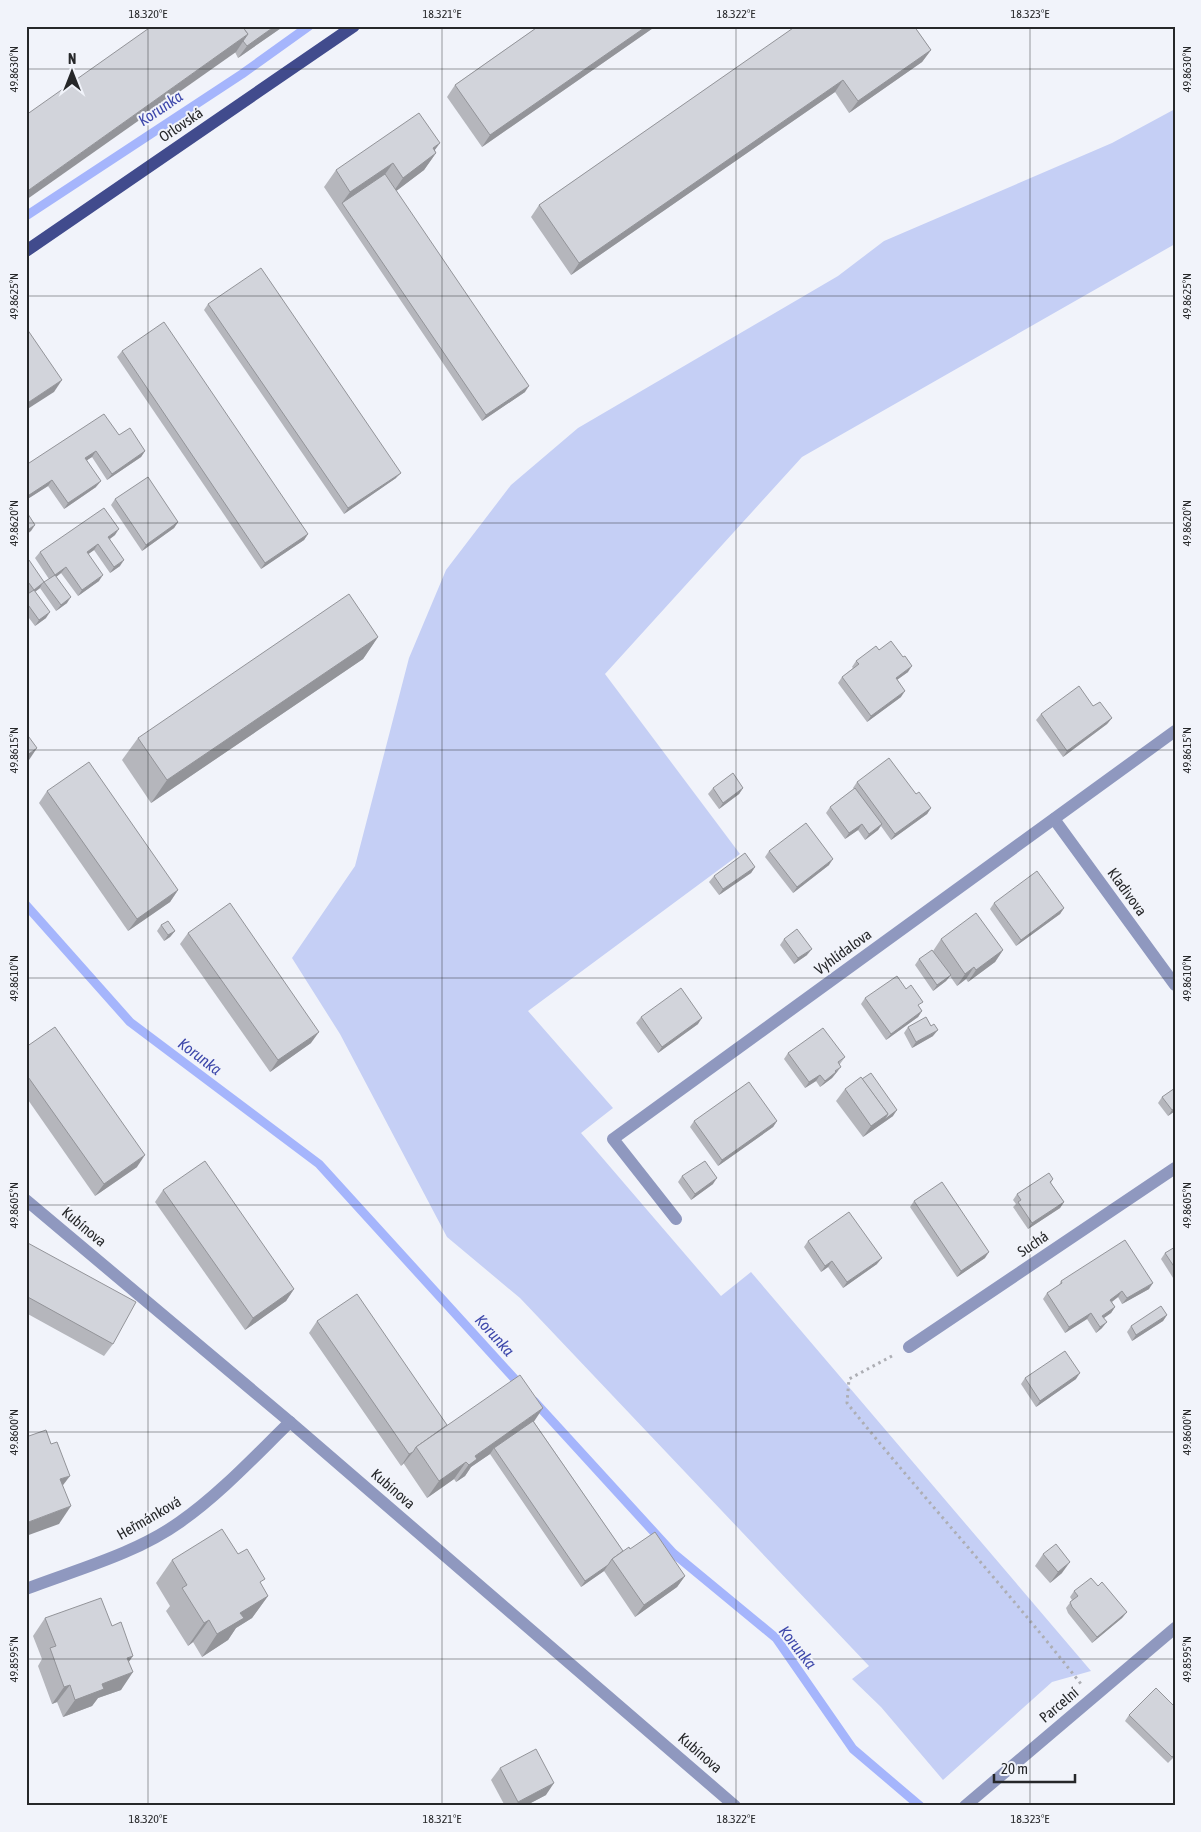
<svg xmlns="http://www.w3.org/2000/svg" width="1201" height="1832" font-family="'Asap Condensed',sans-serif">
<rect width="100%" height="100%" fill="#f1f3fa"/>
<polygon fill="#c5cff5" points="1175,109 1175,244 802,457 605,674 740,854 528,1011 613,1108 581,1133 721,1296 751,1272 1091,1671 1052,1682 943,1780 881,1707 852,1679 869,1666 520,1298 447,1237 340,1034 292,958 355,866 409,658 446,570 511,485 578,428 838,276 884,241 1112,143"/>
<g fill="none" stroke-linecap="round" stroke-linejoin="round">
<g stroke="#a5b5fc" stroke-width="9">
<polyline points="26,216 242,74 309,26"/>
<polyline points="26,905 130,1022 319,1164 522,1387"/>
<polyline points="534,1401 673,1553 776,1638 853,1749 920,1806"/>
</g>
<path stroke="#adaeb4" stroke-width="3" stroke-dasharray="2.5 4" stroke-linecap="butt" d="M892 1356 849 1379 847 1403C923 1498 1006 1588 1081 1684"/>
<g stroke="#8f98bf" stroke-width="12">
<polyline points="1054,819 1175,985"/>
<polyline points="26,1200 290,1422 735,1806"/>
<polyline points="676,1219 613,1139 1175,731"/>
<polyline points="909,1347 1175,1168"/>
<path d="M26 1589C78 1569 135 1554 180 1522 220 1494 255 1456 290 1422"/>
<polyline points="965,1806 1175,1628"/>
</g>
<polyline stroke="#414b8d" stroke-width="12" points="26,251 354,26"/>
</g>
<g fill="#b5b6bc">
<polygon points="284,26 238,58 235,52 26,115"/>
<polygon points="539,26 656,26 482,147 447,97 455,85"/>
<polygon points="788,26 914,26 931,50 922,62 849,113 835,92 571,275 531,217 539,205 791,30"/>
<polygon points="435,150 436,153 424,170 396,191 525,392 482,421 324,187 336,170"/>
<polygon points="208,304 396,478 344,514 204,310"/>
<polygon points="122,351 308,534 304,540 261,569 117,357"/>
<polygon points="119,435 145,451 141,457 107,480 92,457 87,460 96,487 64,509 48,486 26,500 26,465"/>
<polygon points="115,499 178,522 174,528 142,551 111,505"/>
<polygon points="115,535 110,539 120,566 110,573 94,550 88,554 99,581 78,596 61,573 56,577 67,603 56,611 40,588 44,582 49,579 35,558 40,552"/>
<polygon points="26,562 40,588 35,592 46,618 35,626 26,614 26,595 28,594 26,591"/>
<polygon points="378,637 363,659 151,803 122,760 138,738"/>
<polygon points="879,650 908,672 897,680 901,697 867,722 838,683 842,677 853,668 852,667 856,661"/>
<polygon points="1041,714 1112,718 1107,724 1063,757 1036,720"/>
<polygon points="857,782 916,794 931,808 927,814 891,840 881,826 878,830 865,840 858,830 845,839 826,813 830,807 854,789 853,788"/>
<polygon points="713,788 743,788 739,794 719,809 708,794"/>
<polygon points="47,791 178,890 170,902 128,931 39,803"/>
<polygon points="769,851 829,865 793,893 765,857"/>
<polygon points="755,867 751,873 719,895 709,882 714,876"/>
<polygon points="994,903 1064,908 1060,914 1016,946 990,909"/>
<polygon points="161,925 175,931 170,937 164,941 157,931"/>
<polygon points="188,933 311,1043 270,1072 180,944"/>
<polygon points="784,939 807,955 794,964 780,945"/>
<polygon points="941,939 1003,950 995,962 968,982 966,979 957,986 950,976 946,981 933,991 915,965 919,959 933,951"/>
<polygon points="865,998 919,1007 922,1011 918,1017 886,1040 861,1004"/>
<polygon points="641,1017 698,1024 658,1053 636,1023"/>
<polygon points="908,1027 933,1036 912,1048 904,1033"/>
<polygon points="26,1047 137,1167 95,1196 26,1097"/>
<polygon points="788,1053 845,1057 840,1064 837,1072 832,1078 820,1087 816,1081 805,1088 784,1059"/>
<polygon points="1175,1088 1175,1111 1168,1116 1158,1103 1162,1097"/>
<polygon points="845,1089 893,1116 863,1137 836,1101"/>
<polygon points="694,1121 777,1121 773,1127 718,1166 690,1127"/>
<polygon points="682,1176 713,1184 691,1200 678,1182"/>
<polygon points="1053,1179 1051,1183 1064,1202 1060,1208 1028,1229 1013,1207 1016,1204 1013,1200 1017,1194"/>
<polygon points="163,1190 294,1289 286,1301 245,1330 155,1202"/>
<polygon points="914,1201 985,1258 957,1277 910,1207"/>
<polygon points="808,1241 877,1264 843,1288 828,1267 821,1272 804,1247"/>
<polygon points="26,1242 113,1344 104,1356 26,1313"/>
<polygon points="1175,1247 1175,1281 1161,1259 1165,1253"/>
<polygon points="1061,1281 1149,1289 1122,1304 1118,1297 1112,1302 1115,1307 1111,1313 1104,1318 1102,1328 1096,1333 1087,1319 1065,1333 1043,1299 1047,1293 1059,1285"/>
<polygon points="1167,1315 1163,1321 1132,1341 1127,1332 1131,1326"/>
<polygon points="317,1321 447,1425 534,1422 623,1551 630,1549 685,1576 677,1587 635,1617 604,1571 581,1587 490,1454 471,1467 465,1476 456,1482 454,1479 427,1498 404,1464 404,1463 401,1466 309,1333"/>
<polygon points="1025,1378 1076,1379 1036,1407 1021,1384"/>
<polygon points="238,1554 261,1584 268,1596 252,1618 236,1628 228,1640 202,1657 193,1642 188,1646 166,1611 170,1606 156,1583 172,1560"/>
<polygon points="1043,1554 1062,1573 1050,1583 1035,1566"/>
<polygon points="1098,1586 1127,1612 1122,1618 1092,1643 1068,1613 1066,1608 1072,1600 1070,1597 1074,1591"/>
<polygon points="45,1618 112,1626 129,1662 121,1690 98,1698 92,1706 63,1717 57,1702 52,1704 38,1666 42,1659 33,1636"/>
<polygon points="1175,1707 1175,1756 1168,1763 1125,1721 1129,1715"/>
<polygon points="500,1768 546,1795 525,1806 505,1806 491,1780"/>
</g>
<g fill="#939499">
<polygon points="275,26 284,26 238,58 247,46"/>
<polygon points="647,26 656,26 482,147 490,135"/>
<polygon points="248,34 236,52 26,200 26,192"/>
<polygon points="931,50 922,62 849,113 858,101"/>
<polygon points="843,80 835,92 571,275 579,263"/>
<polygon points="440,143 429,158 436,153 424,170 391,195 403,178 433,148"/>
<polygon points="393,163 381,180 342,203 350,192"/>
<polygon points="62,380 54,392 26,410 26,404"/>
<polygon points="529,386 525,392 482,421 486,415"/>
<polygon points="96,451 92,457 81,464 85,458"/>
<polygon points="145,451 141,457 107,480 112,474"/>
<polygon points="401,473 396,478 344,514 348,508"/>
<polygon points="52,480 48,486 26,500 26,497"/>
<polygon points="101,481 96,487 64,509 68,503"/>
<polygon points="178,522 174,528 142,551 146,545"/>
<polygon points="35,525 31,531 26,535 26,531"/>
<polygon points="119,529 115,535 104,543 108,537"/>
<polygon points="308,534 304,540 261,569 265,563"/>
<polygon points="98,544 94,550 83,558 87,552"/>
<polygon points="124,560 120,566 110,573 114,567"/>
<polygon points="66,567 61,573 51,581 55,575"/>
<polygon points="103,575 99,581 78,596 82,590"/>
<polygon points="44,582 40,588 29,596 34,590"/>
<polygon points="71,597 67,603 56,611 61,605"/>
<polygon points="50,612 46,618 35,626 39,620"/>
<polygon points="378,637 363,659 151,803 167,780"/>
<polygon points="912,666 908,672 891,684 896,678"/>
<polygon points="905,691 901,697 867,722 871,716"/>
<polygon points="1112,718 1107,724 1063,757 1067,751"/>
<polygon points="37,748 29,760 26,762 26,756"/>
<polygon points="743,788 739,794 719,809 723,803"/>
<polygon points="931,808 927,814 891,840 895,834"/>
<polygon points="862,824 858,830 845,839 849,833"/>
<polygon points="882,824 878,830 865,840 869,834"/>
<polygon points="833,859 829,865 793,893 797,887"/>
<polygon points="755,867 751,873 719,895 723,889"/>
<polygon points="178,890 170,902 128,931 137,919"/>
<polygon points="1064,908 1060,914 1016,946 1021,940"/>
<polygon points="175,931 170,937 164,941 168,935"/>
<polygon points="812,949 807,955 794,964 798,958"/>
<polygon points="1003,950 995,962 968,982 976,970"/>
<polygon points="974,967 966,979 957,986 965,974"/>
<polygon points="951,975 946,981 933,991 937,985"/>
<polygon points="922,1011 918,1017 886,1040 891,1034"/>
<polygon points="702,1018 698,1024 658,1053 662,1047"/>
<polygon points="938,1030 933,1036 912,1048 916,1042"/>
<polygon points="319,1032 311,1043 270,1072 278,1060"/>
<polygon points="841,1067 832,1078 820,1087 825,1081"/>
<polygon points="820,1075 816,1081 805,1088 809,1082"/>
<polygon points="1175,1108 1175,1111 1168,1116 1172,1110"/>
<polygon points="897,1110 893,1116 863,1137 871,1126 888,1114"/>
<polygon points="777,1121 773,1127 718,1166 722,1160"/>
<polygon points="145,1155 137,1167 95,1196 104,1184"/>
<polygon points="717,1178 713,1184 691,1200 695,1194"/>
<polygon points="1064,1202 1060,1208 1028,1229 1032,1223"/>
<polygon points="989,1252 985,1258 957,1277 961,1271"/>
<polygon points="882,1258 877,1264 843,1288 847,1282"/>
<polygon points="832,1261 828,1267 821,1272 825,1266"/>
<polygon points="1153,1283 1149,1289 1122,1304 1127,1298"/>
<polygon points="294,1289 286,1301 245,1330 253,1318"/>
<polygon points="1122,1291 1118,1297 1106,1306 1110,1300"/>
<polygon points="1115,1307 1111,1313 1098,1322 1102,1316"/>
<polygon points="1091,1313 1087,1319 1065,1333 1069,1327"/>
<polygon points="1167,1315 1163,1321 1132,1341 1136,1335"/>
<polygon points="1107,1322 1102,1328 1096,1333 1100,1327"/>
<polygon points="1080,1373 1076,1379 1036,1407 1040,1401"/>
<polygon points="543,1408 531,1426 494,1448 490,1454 471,1467 465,1476 456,1482 475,1456"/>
<polygon points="413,1452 404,1463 401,1466 409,1454"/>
<polygon points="466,1462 454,1479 427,1498 439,1481"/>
<polygon points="70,1476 57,1493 60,1479"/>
<polygon points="71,1506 59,1524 26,1536 26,1523"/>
<polygon points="1070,1562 1062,1573 1050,1583 1058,1572"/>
<polygon points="608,1565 604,1571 581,1587 585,1581"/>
<polygon points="685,1576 677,1587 635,1617 644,1605"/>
<polygon points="268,1596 252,1618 236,1628 228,1640 202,1657 217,1634 240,1613"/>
<polygon points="1127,1612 1122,1618 1092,1643 1097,1637"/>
<polygon points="209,1620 193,1642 188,1646 204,1623"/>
<polygon points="133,1656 121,1673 127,1658"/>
<polygon points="133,1672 121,1690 98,1698 92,1706 63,1717 75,1700 102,1684"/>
<polygon points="70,1685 57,1702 52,1704 64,1687"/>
<polygon points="554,1783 546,1795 525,1806 515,1806 518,1802"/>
</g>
<g fill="#d2d4db" stroke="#939499">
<polygon points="152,26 242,26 248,34 26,192 26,115"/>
<polygon points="242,26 275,26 247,46 243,41 248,34"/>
<polygon points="539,26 647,26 490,135 455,85"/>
<polygon points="796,26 914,26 931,50 858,101 843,80 579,263 539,205"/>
<polygon points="419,113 440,143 433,148 436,153 403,178 393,163 350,192 336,170"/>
<polygon points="385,174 529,386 486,415 342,203"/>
<polygon points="261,268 401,473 348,508 208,304"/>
<polygon points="164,322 308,534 265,563 122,351"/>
<polygon points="27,329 62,380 26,404 26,330"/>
<polygon points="104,414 119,435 130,428 145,451 112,474 96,451 85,458 101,481 68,503 52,480 26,497 26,465"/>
<polygon points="148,477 178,522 146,545 115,499"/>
<polygon points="104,508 119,529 108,537 124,560 114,567 98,544 87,552 103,575 82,590 66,567 55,575 40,552"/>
<polygon points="26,511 35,525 26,531"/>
<polygon points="29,560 44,582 34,590 50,612 39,620 26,602 26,595 34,590 26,579 26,562"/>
<polygon points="55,575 71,597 61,605 44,582"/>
<polygon points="349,594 378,637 167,780 138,738"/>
<polygon points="891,641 903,657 905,656 912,666 896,678 905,691 871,716 842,677 859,664 856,661 876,646 879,650"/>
<polygon points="1079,686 1093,706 1100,702 1112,718 1067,751 1041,714"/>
<polygon points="26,733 37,748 26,756"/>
<polygon points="889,758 916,794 919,792 931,808 895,834 857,782"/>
<polygon points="89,762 178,890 137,919 47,791"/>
<polygon points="733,773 743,788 723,803 713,788"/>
<polygon points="855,788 882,824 869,834 862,824 849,833 830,807"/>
<polygon points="806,823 833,859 797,887 769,851"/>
<polygon points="745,853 755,867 723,889 714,876"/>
<polygon points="1037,871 1064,908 1021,940 994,903"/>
<polygon points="230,903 319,1032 278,1060 188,933"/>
<polygon points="976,913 1003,950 976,970 974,967 965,974 941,939"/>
<polygon points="168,921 175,931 168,935 161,925"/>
<polygon points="797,929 812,949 798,958 784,939"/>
<polygon points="932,950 951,975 937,985 919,959"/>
<polygon points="897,976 906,989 911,985 923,1002 918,1005 922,1011 891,1034 865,998"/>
<polygon points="681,988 702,1018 662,1047 641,1017"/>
<polygon points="926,1017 931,1026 934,1024 938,1030 916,1042 908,1027"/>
<polygon points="55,1027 145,1155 104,1184 26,1074 26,1047"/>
<polygon points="823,1028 845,1057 838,1062 841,1067 835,1071 836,1072 825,1081 820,1075 809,1082 788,1053"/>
<polygon points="871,1073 897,1110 884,1120 888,1114 862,1079"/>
<polygon points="861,1077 888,1114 871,1126 845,1089"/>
<polygon points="749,1082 777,1121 722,1160 694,1121"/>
<polygon points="1175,1088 1175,1108 1172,1110 1162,1097"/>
<polygon points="205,1161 294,1289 253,1318 163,1190"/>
<polygon points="705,1161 717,1178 695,1194 682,1176"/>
<polygon points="1049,1173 1053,1179 1050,1182 1064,1202 1032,1223 1018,1202 1021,1200 1017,1194"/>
<polygon points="942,1182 989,1252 961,1271 914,1201"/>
<polygon points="849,1212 882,1258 847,1282 832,1261 825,1266 808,1241"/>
<polygon points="1125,1240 1153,1283 1127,1298 1122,1291 1110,1300 1115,1307 1102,1316 1107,1322 1100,1327 1091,1313 1069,1327 1047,1293 1062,1283 1061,1281"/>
<polygon points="26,1242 136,1302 113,1344 26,1296"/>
<polygon points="1175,1247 1175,1268 1165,1253"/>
<polygon points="357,1294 447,1425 416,1447 413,1452 409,1454 317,1321"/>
<polygon points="1161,1306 1167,1315 1136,1335 1131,1326"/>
<polygon points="1065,1351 1080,1373 1040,1401 1025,1378"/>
<polygon points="520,1375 543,1408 475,1456 477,1459 469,1465 466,1462 439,1481 416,1447"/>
<polygon points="533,1421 623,1551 612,1559 608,1565 585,1581 494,1448"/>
<polygon points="46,1430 51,1444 57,1442 70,1476 60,1479 71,1506 26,1523 26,1437"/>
<polygon points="222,1529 238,1554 247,1549 265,1579 260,1582 268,1596 240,1613 244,1618 217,1634 209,1620 204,1623 182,1588 187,1585 172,1560"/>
<polygon points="655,1532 685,1576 644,1605 612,1559 629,1547 630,1549"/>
<polygon points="1056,1544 1070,1562 1058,1572 1043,1554"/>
<polygon points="1091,1578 1098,1586 1102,1582 1127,1612 1097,1637 1072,1607 1070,1602 1078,1596 1074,1591"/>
<polygon points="101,1598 112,1626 121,1622 133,1656 127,1658 133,1672 102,1684 104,1689 75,1700 70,1685 64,1687 50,1648 56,1646 45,1618"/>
<polygon points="1156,1688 1175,1707 1175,1755 1172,1757 1129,1715"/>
<polygon points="536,1749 554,1783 518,1802 500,1768"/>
</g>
<path fill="none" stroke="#262729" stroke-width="1" stroke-opacity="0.45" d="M148 26V1806M442 26V1806M736 26V1806M1030 26V1806M26 69H1175M26 296H1175M26 523H1175M26 750H1175M26 978H1175M26 1205H1175M26 1432H1175M26 1659H1175"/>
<g text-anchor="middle" stroke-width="4" stroke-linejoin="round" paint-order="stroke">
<g font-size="15" fill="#262729" stroke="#f1f3fa">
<text transform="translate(181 125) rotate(-34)" y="5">Orlovská</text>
<text transform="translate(1127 892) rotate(54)" y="5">Kladivova</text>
<text transform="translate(843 952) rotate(-36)" y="5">Vyhlídalova</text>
<text transform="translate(84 1227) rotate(40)" y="5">Kubínova</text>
<text transform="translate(1033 1244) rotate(-34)" y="5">Suchá</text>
<text transform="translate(393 1489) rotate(41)" y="5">Kubínova</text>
<text transform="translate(149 1518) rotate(-30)" y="5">Heřmánková</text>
<text transform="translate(1059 1705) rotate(-40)" y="5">Parcelní</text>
<text transform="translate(700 1753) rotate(41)" y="5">Kubínova</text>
</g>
<g font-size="16" font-style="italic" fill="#3e48ab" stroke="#f1f3fa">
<text transform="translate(160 108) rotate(-34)" y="6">Korunka</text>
<text transform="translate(200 1056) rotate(37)" y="6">Korunka</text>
<text transform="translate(495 1335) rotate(48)" y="6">Korunka</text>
<text transform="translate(798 1647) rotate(52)" y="6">Korunka</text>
</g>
</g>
<rect width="1201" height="1832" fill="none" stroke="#f1f3fa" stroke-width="55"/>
<g transform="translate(72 72)" stroke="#f1f3fa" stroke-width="4" paint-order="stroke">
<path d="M0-4L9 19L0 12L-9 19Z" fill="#262729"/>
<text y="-8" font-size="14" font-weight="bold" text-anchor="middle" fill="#262729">N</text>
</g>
<path d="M994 1774v8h81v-8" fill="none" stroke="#262729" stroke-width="2.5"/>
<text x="1001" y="1774" font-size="15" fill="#262729" stroke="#f1f3fa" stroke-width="4" paint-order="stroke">20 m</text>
<rect x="28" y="28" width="1146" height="1776" fill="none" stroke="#262729" stroke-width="2"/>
<g font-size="12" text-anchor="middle" fill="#262729">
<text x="148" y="18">18.320°E</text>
<text x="442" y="18">18.321°E</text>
<text x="736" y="18">18.322°E</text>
<text x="1030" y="18">18.323°E</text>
<text transform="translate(14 69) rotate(-90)" y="4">49.8630°N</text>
<text transform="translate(1187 69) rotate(-90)" y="4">49.8630°N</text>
<text transform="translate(14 296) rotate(-90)" y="4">49.8625°N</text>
<text transform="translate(1187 296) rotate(-90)" y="4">49.8625°N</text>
<text transform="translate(14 523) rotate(-90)" y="4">49.8620°N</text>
<text transform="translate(1187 523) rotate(-90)" y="4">49.8620°N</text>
<text transform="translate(14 750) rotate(-90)" y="4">49.8615°N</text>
<text transform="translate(1187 750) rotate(-90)" y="4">49.8615°N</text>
<text transform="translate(14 978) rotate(-90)" y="4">49.8610°N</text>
<text transform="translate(1187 978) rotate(-90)" y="4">49.8610°N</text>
<text transform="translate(14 1205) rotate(-90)" y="4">49.8605°N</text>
<text transform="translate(1187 1205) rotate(-90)" y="4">49.8605°N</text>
<text transform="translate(14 1432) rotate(-90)" y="4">49.8600°N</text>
<text transform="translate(1187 1432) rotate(-90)" y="4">49.8600°N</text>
<text transform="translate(14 1659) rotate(-90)" y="4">49.8595°N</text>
<text transform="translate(1187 1659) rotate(-90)" y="4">49.8595°N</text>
<text x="148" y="1823">18.320°E</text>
<text x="442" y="1823">18.321°E</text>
<text x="736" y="1823">18.322°E</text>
<text x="1030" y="1823">18.323°E</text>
</g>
</svg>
